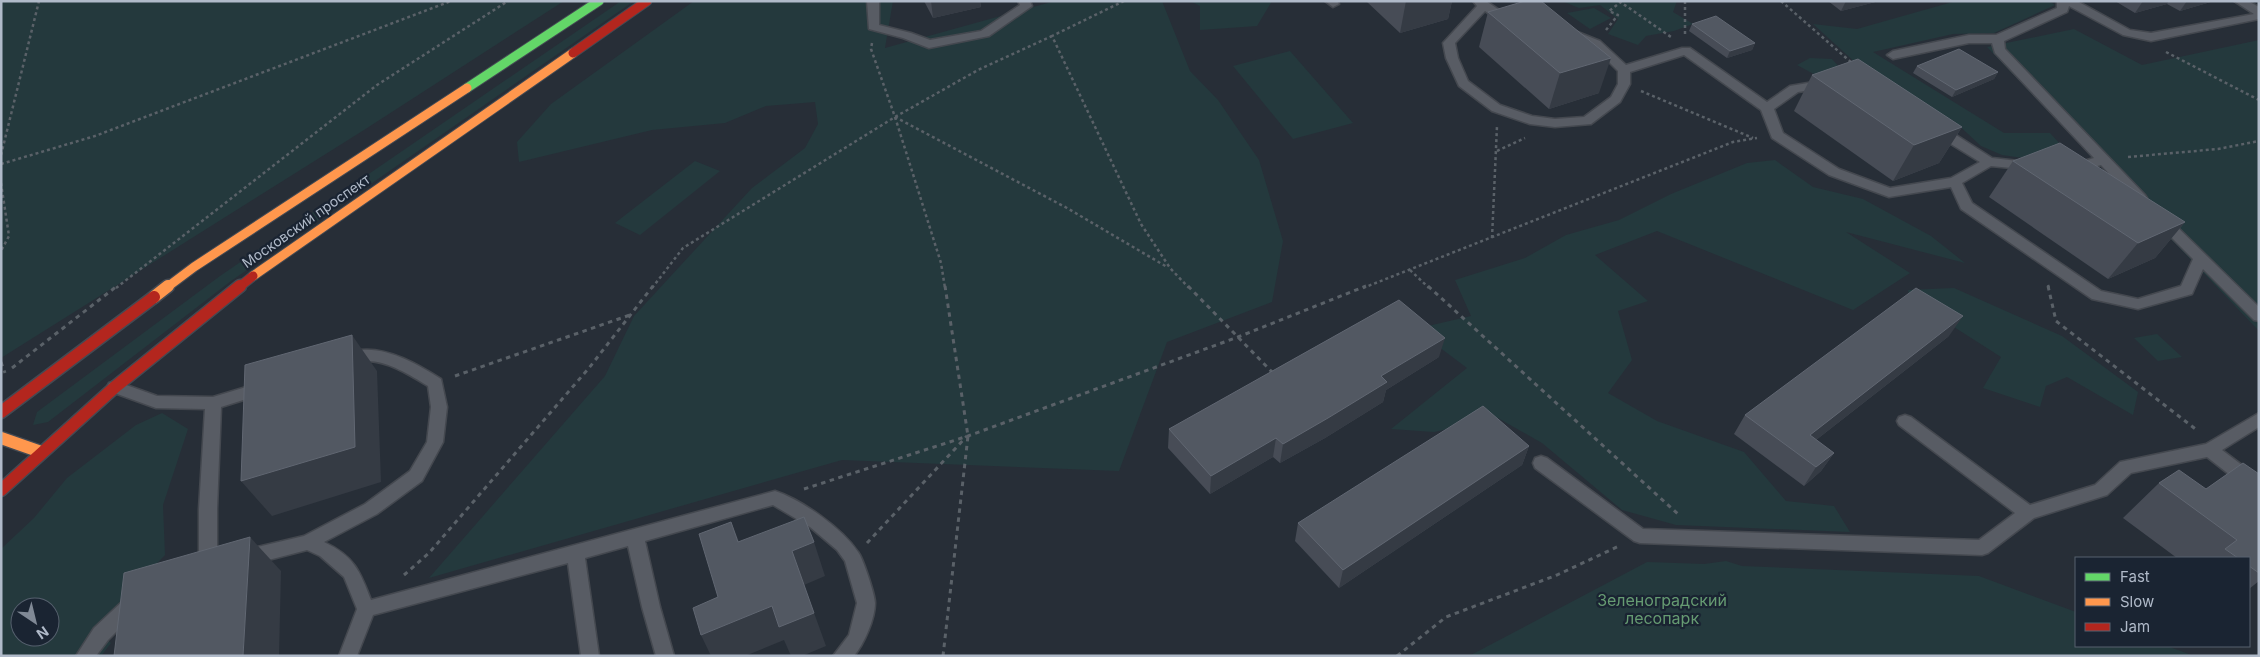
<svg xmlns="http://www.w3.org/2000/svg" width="2260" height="657" font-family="Inter,sans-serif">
<rect width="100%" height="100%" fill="#272e37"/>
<g fill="#24393d" fill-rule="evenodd">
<polygon points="1,1 564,1 364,130 1,358"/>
<polygon points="621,1 634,1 231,281 48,422 33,425 37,412 220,276"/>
<polygon points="694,1 893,1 885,48 1055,1 1162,1 1190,71 1218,100 1259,160 1283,241 1272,302 1167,342 1119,471 842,460 429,578 605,376 634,316 752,188 805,148 818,124 815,102 766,106 725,123 652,130 519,162 517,142 551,104"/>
<polygon points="1190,1 1272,1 1257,26 1200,30 1200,6"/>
<polygon points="1562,1 1677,1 1673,12 1693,24 1674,31 1646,36 1638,45 1608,34 1618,19 1600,5 1579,8"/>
<polygon points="1956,1 2049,1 2055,5 1994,33 1953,34 1873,52 2004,133 2050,133 2073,158 2059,163 2002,155 1981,146 1954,121 1880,85 1813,24 1857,29"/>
<polygon points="1594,8 1611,18 1590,29 1567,13"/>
<polygon points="2074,29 2142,65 2259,40 2259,331 1987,47"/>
<polygon points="1290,51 1353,123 1293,139 1233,66"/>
<polygon points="1810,58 1832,59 1847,76 1823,79 1797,65"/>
<polygon points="1775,160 1813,187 1863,199 1931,236 1965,263 1846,232 1910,273 1853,310 1657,231 1595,255 1648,301 1618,311 1632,360 1608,393 1657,421 1744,452 1786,501 1834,506 1850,532 1676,525 1622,510 1542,443 1498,418 1434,432 1391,429 1467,368 1415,329 1471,316 1455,280 1525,258 1566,235 1619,220 1671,194 1747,163"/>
<polygon points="695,161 720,171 640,235 615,223"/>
<polygon points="1954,288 2062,336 2138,392 2133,415 2067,377 2046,386 2040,407 1983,388 2001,357 1943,320 1913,325 1908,290"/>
<polygon points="2157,334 2182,357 2158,361 2134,338"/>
<path d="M162 413 188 429 163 505 165 555 128 593 101 634 111 643 101 656H1V549L34 518 67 478 136 425ZM20 607H50V637H20Z"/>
<polygon points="1726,561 1742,566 1979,576 2076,612 2076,646 2167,646 2194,656 1469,656 1647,562 1704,564"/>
</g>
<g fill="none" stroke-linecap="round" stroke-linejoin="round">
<defs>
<g id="lane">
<polygon points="867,1 879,1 879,25 911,33 930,40 981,31 1020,5 1018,1 1030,1 1032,6 989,36 929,48 903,38 869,29"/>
<polygon points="1325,1 1337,1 1339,4 1333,7"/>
<polygon points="1473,1 1486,1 1514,20 1508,23 1499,21 1485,11 1455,43 1458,58 1468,81 1500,105 1532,116 1555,119 1584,117 1611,97 1618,84 1618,71 1592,45 1566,34 1564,32 1570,29 1600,41 1626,65 1682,48 1690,48 1767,102 1790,86 1826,80 1830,81 1832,84 1830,87 1798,92 1774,109 1783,133 1839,169 1890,188 1951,178 1980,162 1946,141 1934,126 1936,123 1944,123 1956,135 1992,158 2037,163 2039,166 2032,170 1991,166 1962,183 1972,203 2101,291 2138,299 2181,286 2193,259 2157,223 2155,220 2157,217 2167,217 2259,307 2259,321 2254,320 2203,269 2192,294 2138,309 2092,299 1961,209 1951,187 1889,197 1829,175 1772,138 1761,110 1684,55 1630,72 1630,84 1620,102 1591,124 1555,127 1530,124 1492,111 1459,86 1446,58 1443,43 1477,6"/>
<polygon points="2057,1 2077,1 2130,30 2151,33 2254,14 2234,1 2248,1 2259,7 2259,19 2151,41 2123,35 2069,6 2067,12 2004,41 2005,49 2145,195 2147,198 2145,201 2135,201 2101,165 2072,173 2067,172 2065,169 2067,166 2094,158 1995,53 1992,43 1969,43 1893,59 1887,55 1893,51 1969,35 1996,35 2057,8"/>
<path d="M361 350C388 347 419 365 441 379L447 407 443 442 422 481 377 514 324 542C354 556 360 571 371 600L775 491C802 500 842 528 858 552 863 558 875 595 875 603 875 619 864 644 854 656H833L849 635 857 603 845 561 837 550 810 527 773 505 645 541 660 607 674 656H656L642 607 628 546 585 558 599 656H581L568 563 373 615 357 656H339L357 609 344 577 320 556 307 550 245 566 239 563 236 558 239 553 245 550 304 536 365 504 410 471 427 442 431 407 428 386C410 375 388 361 367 361 357 361 350 367 341 364L338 360 341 356Z"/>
<polygon points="115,381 157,396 213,397 263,382 269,384 271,388 269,392 221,407 217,509 217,567 214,572 208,575 202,572 199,567 199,509 205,409 156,408 109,391 107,387 109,383"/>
<polygon points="2259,413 2259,427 2222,450 2259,478 2259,495 2253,493 2207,457 2131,473 2107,495 2034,518 1988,553 1982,555 1640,543 1634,541 1535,468 1533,463 1535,458 1541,456 1547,458 1643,529 1979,540 2015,513 1899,425 1897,421 1899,417 1905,415 1911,417 2030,505 2095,485 2120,462 2206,444"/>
<polygon points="133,595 139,597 142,603 139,609 108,640 96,656 76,656 94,628 127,597"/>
</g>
<polyline id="fast" points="467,88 599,1"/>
<g id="slow-far1">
<polyline points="253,276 573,53"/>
<polyline points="166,288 194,267 467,88"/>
</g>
<g id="slow">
<polyline points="154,297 168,286"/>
<polyline points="1,438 41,452"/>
</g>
<g id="jam-far1">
<polyline points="573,53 647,1"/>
<polyline points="238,288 253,276"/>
</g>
<g id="jam">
<polyline points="1,412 154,297"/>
<polyline points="1,490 115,387 240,286"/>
</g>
</defs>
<use href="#lane" stroke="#44484f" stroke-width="3"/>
<use href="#fast" stroke="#444a53" stroke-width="11"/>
<use href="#slow-far1" stroke="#444a53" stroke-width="11"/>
<use href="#slow" stroke="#444a53" stroke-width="15"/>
<use href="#jam-far1" stroke="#444a53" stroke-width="11"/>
<use href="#jam" stroke="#444a53" stroke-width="15"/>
<g stroke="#5a6168" stroke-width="2.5" stroke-dasharray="3 3" stroke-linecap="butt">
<polyline points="1124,1 1052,36 1141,224 1170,268 1189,288"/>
<polyline points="1619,1 1671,37"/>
<polyline points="1685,1 1685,36"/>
<polyline points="1781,1 1853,64"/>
<polyline points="1606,30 1618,15 1609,11 1621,2"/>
<polyline points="872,43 871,49 895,117 1067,208 1167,267"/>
<polyline points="2166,52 2259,100"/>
<polyline points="1641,91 1753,138"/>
<polyline points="895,117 941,263 945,288"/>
<polyline points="1497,151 1525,138"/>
<polyline points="1,155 39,1"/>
<polyline points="2128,157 2218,149 2259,141"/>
<polyline points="1,164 95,136 451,1"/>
<polyline points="1,183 9,236 1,251"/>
<polyline points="1492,238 1497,126"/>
<polyline points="1410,270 1429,288"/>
<polyline points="2048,285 2049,288"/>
<polyline points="116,288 377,85 508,1"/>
<polyline points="652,288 683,248 895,117 978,70 1052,36"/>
<polyline points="1363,288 1733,142 1757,138"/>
</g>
<g stroke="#5a6168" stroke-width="3" stroke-dasharray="4.5 4.5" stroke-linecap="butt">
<polyline points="1188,286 1274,374"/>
<polyline points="1428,286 1679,515"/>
<polyline points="2048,286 2056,321 2198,431"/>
<polyline points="1,362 5,373"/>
<polyline points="12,368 117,286"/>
<polyline points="455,376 630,315"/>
<polyline points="804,489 968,436 1238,337 1366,286"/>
<polyline points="867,543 967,436"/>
<polyline points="404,575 429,553 589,368 653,286"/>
<polyline points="943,656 968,436 945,286"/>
<polyline points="1397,656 1446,617 1557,575 1619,546"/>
</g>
<use href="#lane" fill="#585c64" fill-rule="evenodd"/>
<use href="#fast" stroke="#63d668" stroke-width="9"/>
<use href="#slow-far1" stroke="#ff974d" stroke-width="9"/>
<use href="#slow" stroke="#ff974d" stroke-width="12"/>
<use href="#jam-far1" stroke="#b3261e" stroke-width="9"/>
<use href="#jam" stroke="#b3261e" stroke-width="12"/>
</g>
<g fill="#474c56">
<polygon points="924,1 980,1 981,7 933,18"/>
<polygon points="1366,1 1452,1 1448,19 1400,33"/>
<polygon points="1828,1 1879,1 1841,11"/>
<polygon points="2115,1 2214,1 2180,11 2167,4 2135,13"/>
<polygon points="1488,12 1599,93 1549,109 1479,47"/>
<polygon points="1692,24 1755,43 1752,50 1727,58 1689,31"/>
<polygon points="1917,66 1998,72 1994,79 1952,97 1913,73"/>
<polygon points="1812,75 1962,127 1939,163 1893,181 1794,111"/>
<polygon points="2013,161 2185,222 2155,258 2108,279 1989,197"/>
<polygon points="1949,336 1816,440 1834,453 1821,471 1804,486 1734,434 1745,415"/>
<polygon points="1439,357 1386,390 1383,402 1325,438 1280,463 1273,457 1210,494 1168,448 1169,429"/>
<polygon points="1529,446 1522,465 1339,588 1295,541 1298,523"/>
<polygon points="2259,474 2259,581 2249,589 2249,558 2177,558 2123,518 2159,483 2206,489"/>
</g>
<g fill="#353b44">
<polygon points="931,1 980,1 981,7 933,18"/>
<polygon points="1406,1 1452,1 1448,19 1400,33"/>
<polygon points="1846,1 1879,1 1841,11"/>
<polygon points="2143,1 2169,1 2167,4 2135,13"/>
<polygon points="2187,1 2214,1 2180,11"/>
<polygon points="1755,43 1752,50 1727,58 1730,51"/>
<polygon points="1611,58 1599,93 1549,109 1560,73"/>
<polygon points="1998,72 1994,79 1952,97 1956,90"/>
<polygon points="1962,127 1939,163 1893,181 1914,145"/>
<polygon points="2185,222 2155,258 2108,279 2138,243"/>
<polygon points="1963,316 1949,336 1798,454 1810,435"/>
<polygon points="352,335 377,371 381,482 272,516 241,481"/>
<polygon points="1445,338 1439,357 1386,390 1383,402 1325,438 1280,463 1283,444 1381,376"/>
<polygon points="1276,438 1273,457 1210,494 1211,476"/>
<polygon points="1529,446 1522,465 1339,588 1343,570"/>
<polygon points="1834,453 1821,471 1804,486 1816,467"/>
<polygon points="731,522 745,556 738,542"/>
<polygon points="250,537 281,571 279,656 243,656"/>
<polygon points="814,542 825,576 804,585 826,646 802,656 791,656 784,640 745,656 711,656 701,635 772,606 792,551"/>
</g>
<g fill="#525862" stroke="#616772">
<polygon points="1525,1 1541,1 1611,58 1560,73 1488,12"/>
<polygon points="1716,16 1755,43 1730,51 1692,24"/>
<polygon points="1959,49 1998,72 1956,90 1917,66"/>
<polygon points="1858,59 1962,127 1914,145 1812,75"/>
<polygon points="2060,143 2185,222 2138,243 2013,161"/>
<polygon points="1916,288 1963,316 1810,435 1834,453 1816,467 1745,415"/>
<polygon points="1399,300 1445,338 1381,376 1387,382 1328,418 1283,444 1276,438 1211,476 1169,429"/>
<polygon points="352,335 355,447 241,481 245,365"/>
<polygon points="1483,406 1529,446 1343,570 1298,523"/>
<polygon points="2243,463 2259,474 2259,573 2249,566 2249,558 2238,558 2225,549 2237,540 2159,483 2179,470 2206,489"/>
<polygon points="804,517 814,542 792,551 814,613 779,627 772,606 701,635 693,608 718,597 699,534 731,522 738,542"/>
<polygon points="250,537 243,656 114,656 124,573"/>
</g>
<g text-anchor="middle" stroke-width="4.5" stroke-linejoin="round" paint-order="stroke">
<g font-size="14" fill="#b0bac9" stroke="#1a2432">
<text transform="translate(306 221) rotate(-35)" y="5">Московский проспект</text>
</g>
<g font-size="16" fill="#669b72" stroke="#1a2432">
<text x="1662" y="606">Зеленоградский<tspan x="1662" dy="18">лесопарк</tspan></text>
</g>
</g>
<rect width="2260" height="657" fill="none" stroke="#b0bac9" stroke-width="5"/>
<rect x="2075" y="557" width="175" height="90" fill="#1a2432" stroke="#56606e"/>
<rect x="2085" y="573" width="25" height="8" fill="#63d668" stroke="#56606e"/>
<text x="2120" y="582" font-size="15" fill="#b0bac9">Fast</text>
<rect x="2085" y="598" width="25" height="8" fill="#ff974d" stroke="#56606e"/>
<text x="2120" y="607" font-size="15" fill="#b0bac9">Slow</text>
<rect x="2085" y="623" width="25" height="8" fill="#b3261e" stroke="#56606e"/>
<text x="2120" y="632" font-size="15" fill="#b0bac9">Jam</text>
<g transform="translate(35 622) rotate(145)"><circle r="24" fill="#1a2432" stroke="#56606e"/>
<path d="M0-4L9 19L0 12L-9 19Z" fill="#808996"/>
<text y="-8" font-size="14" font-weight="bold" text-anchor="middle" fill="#b0bac9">N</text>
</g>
</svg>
